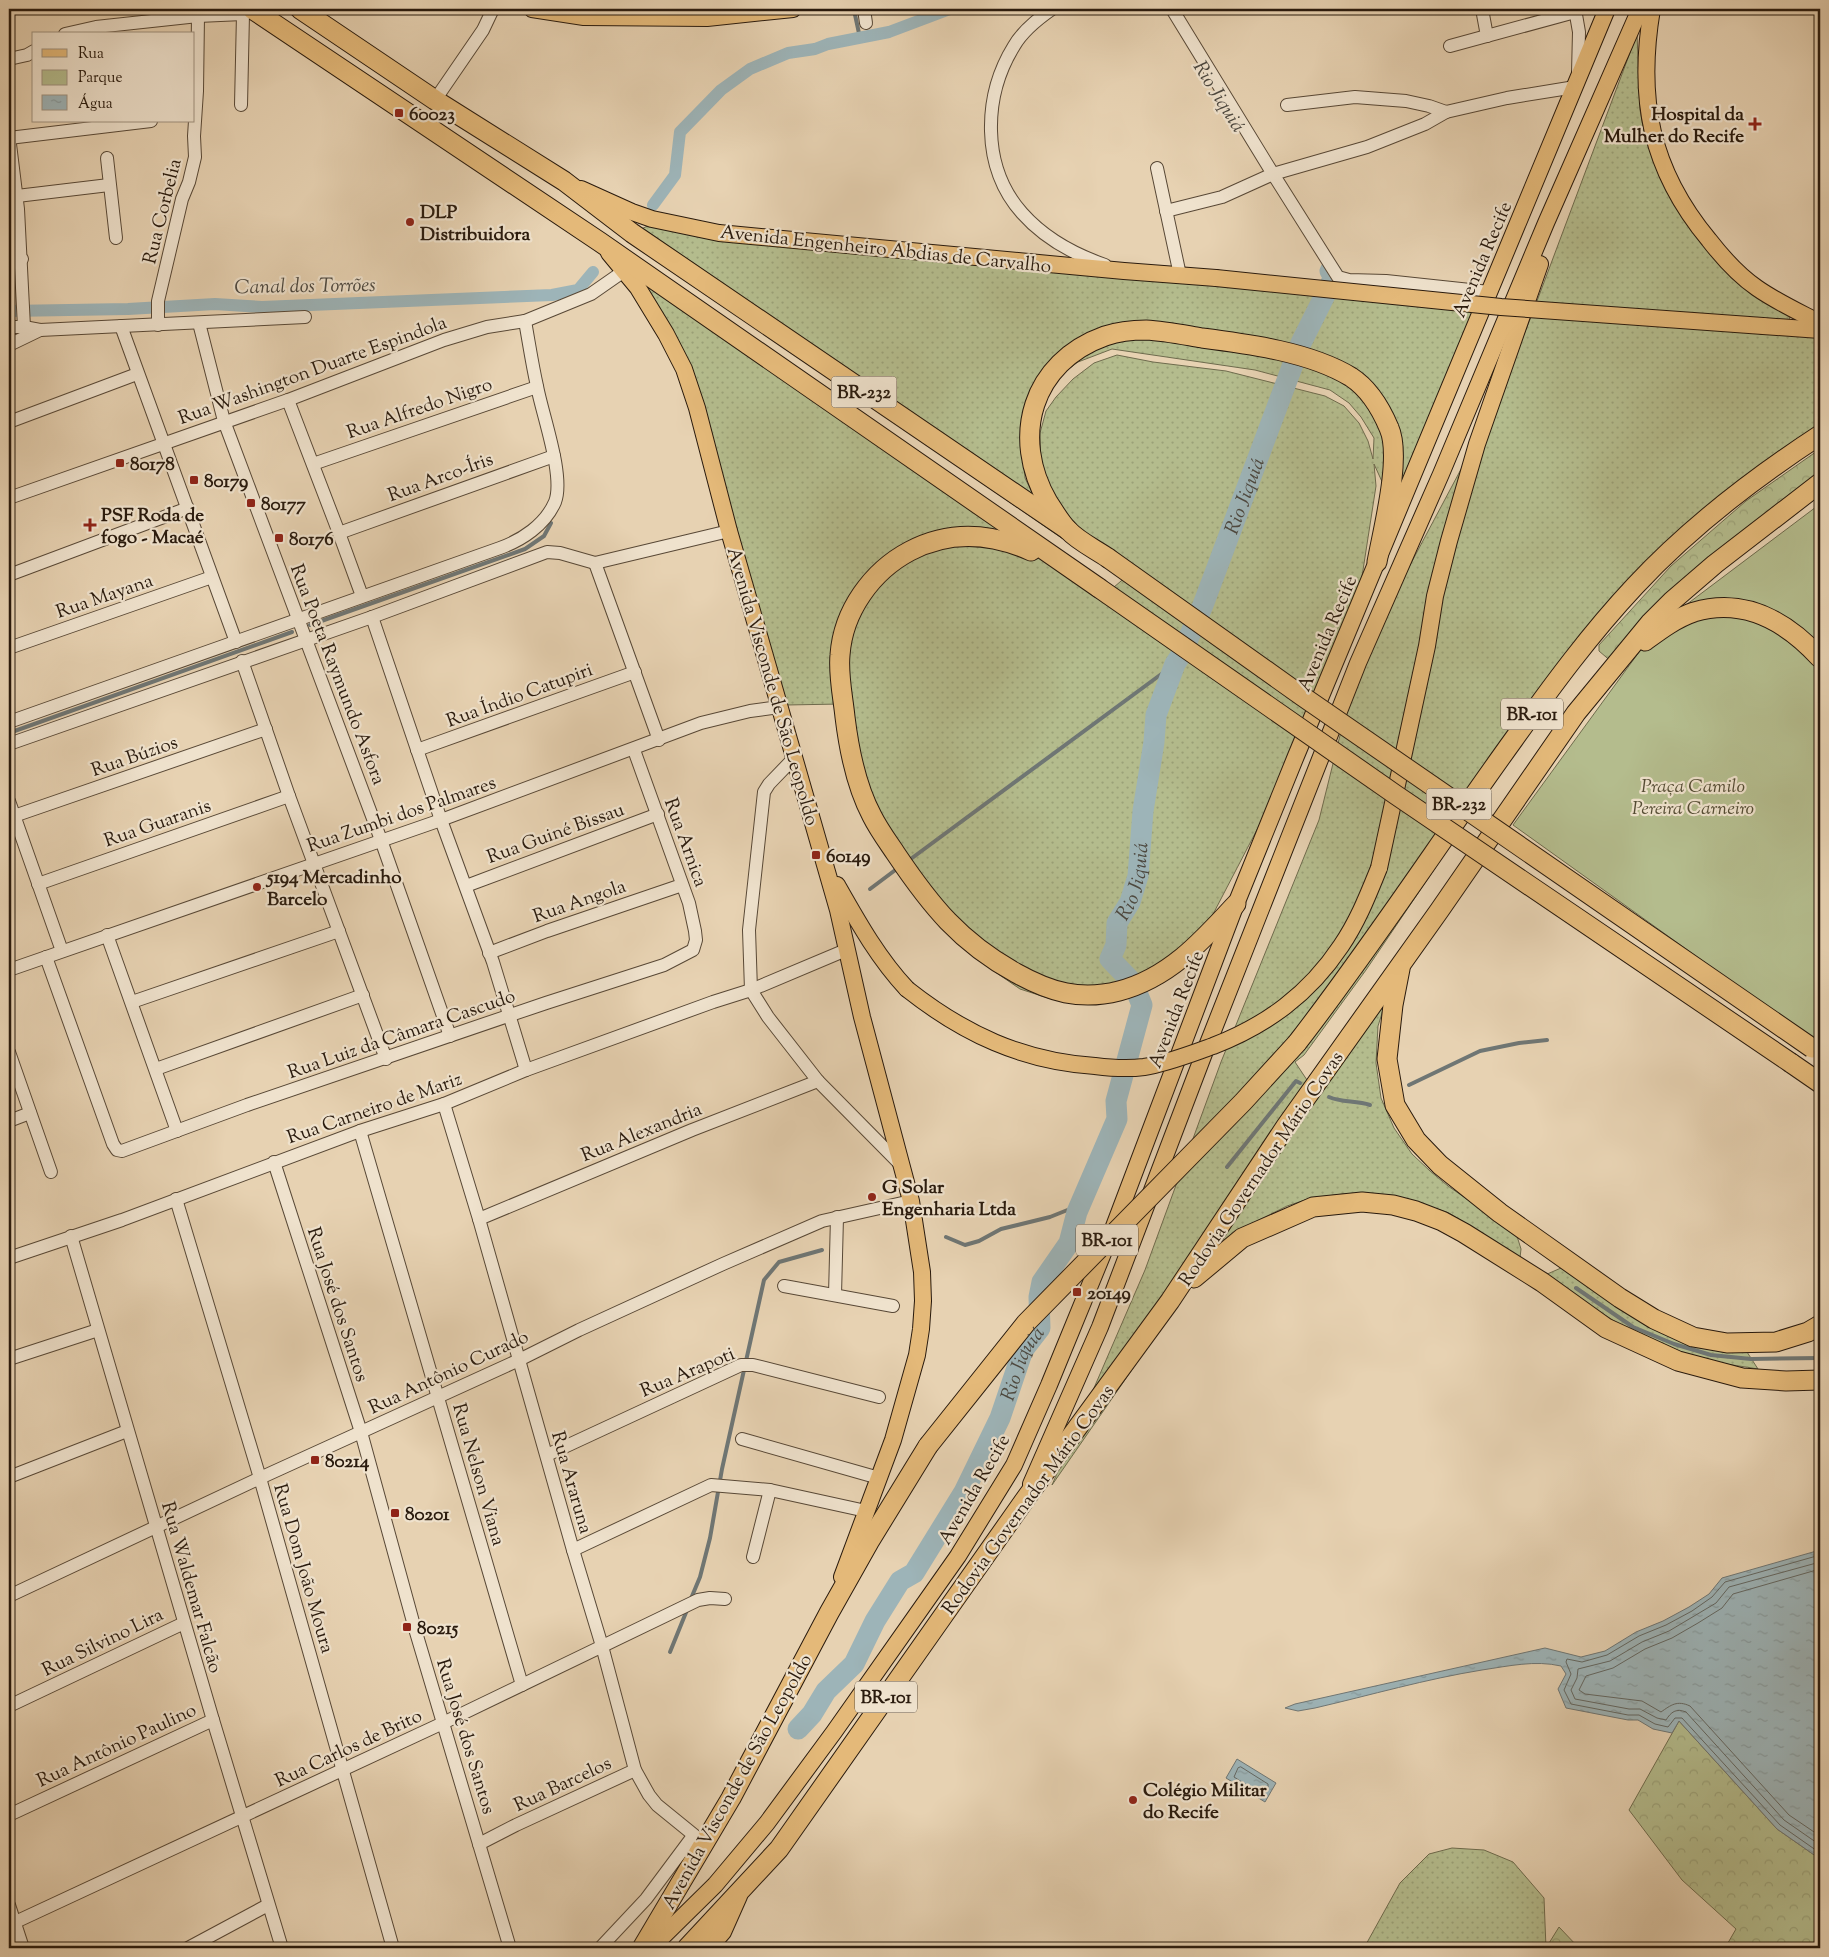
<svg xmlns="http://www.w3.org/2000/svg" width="1829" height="1957" font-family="'Sorts Mill Goudy',serif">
<defs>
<pattern id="grass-dots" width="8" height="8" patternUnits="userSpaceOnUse" patternTransform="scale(1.25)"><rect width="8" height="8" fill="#b4bc8d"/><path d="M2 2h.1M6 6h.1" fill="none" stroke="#9ba178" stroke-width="1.8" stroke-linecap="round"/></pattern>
<pattern id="forest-crowns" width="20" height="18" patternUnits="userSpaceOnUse" patternTransform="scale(1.25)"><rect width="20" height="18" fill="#b4bc8d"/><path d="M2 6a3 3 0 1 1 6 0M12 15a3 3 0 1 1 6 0" fill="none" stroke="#9ba178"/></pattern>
<pattern id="water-ripples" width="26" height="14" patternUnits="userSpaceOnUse" patternTransform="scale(1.25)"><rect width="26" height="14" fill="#9db4b8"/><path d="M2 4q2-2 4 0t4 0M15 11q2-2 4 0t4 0" fill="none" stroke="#879a9d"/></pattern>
</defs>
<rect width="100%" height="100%" fill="#e7d2b2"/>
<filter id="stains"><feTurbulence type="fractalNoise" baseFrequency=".004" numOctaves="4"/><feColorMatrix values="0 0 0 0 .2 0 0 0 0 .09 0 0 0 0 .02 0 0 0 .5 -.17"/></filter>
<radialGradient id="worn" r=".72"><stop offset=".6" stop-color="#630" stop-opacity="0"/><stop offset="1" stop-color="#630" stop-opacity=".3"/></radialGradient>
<g fill="url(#grass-dots)" stroke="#6e6b4d">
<polygon points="1637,34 1640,110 1645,137 1662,179 1680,212 1790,315 1788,332 1820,335 1820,438 1651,571 1528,731 1366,970 1304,1055 1295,1062 1307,1080 1387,969 1384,1007 1378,1026 1376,1063 1381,1098 1394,1128 1412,1154 1430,1171 1448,1186 1516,1233 1521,1249 1520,1258 1518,1259 1482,1233 1449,1213 1416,1202 1383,1195 1343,1194 1311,1198 1287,1206 1257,1221 1215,1250 1052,1485 1145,1270 1221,1062 1319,820 1358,663 1468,456 1410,731 1479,445 1531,317"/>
<polygon points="650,225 1476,305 1389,511 1384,486 1374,464 1376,486 1361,583 1274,797 1198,943 1152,977 1075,1002 1048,998 1020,989 988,967 953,937 869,793 841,704 786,705 698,407 611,253 1049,561 1093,585 1099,600 1128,575 1072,524 1050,494 1041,468 1040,433 1046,411 1056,397 1073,379 1094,363 1117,355 1153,362 1226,371 1325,396 1344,406 1359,423 1368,441 1373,459 1374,438 1361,417 1349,403 1330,390 1255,370 1112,349 1078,362 1055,379 1023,439 1025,478 1042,513 1066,541 847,390 632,233"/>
<path d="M1561 1268 1747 1352 1758 1369C1730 1364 1700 1362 1674 1352 1628 1334 1586 1302 1545 1275Z"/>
<polygon points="1452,1848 1484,1850 1513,1862 1544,1898 1546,1948 1364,1948 1400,1883 1429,1854"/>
</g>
<g fill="url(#forest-crowns)" stroke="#6e6b4d">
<polygon points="1820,449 1820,481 1613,663 1599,651 1599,645 1671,566 1746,501"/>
<polygon points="1679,1721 1777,1829 1820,1859 1820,1948 1725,1948 1736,1929 1682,1880 1629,1810"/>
<polygon points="1559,1927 1579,1948 1546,1948"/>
</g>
<polygon fill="#b4bc8d" stroke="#6e6b4d" points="1820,504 1820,1045 1513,825 1658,626"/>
<g fill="url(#water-ripples)" stroke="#6f7674">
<path d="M1820 1550V1859L1777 1829 1679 1721 1672 1733 1653 1729 1638 1720H1628L1566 1708 1558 1689 1566 1674 1561 1666C1535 1660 1509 1666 1482 1670 1426 1679 1371 1695 1315 1708L1298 1711 1285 1708 1295 1704 1545 1648 1581 1657 1605 1651 1636 1632 1663 1621 1689 1607 1709 1594 1722 1578Z"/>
<polygon points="1237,1759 1276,1783 1265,1802 1226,1778"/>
</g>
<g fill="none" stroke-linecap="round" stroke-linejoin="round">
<g stroke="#636762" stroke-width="1">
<polyline points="1820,1555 1725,1582 1712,1597 1692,1611 1666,1625 1639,1636 1607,1655 1582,1662 1567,1659 1566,1662 1571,1674 1564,1690 1571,1704 1628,1715 1639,1715 1655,1724 1668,1727 1675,1718 1682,1718 1780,1825 1820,1853"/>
<path d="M1820 1562 1729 1587 1716 1603 1669 1631 1642 1642 1610 1661 1578 1669 1577 1678 1571 1690 1575 1699 1629 1709H1640L1657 1718 1666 1720C1671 1712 1676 1708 1686 1712L1784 1820 1820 1845"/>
<path d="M1820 1569 1733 1594 1722 1608 1698 1623 1672 1638 1645 1649 1613 1668 1586 1676 1579 1690 1585 1694 1642 1701 1661 1712C1671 1705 1677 1700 1690 1706L1789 1815 1820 1836"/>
<polygon points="1241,1767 1268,1784 1268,1787 1264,1794 1261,1794 1234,1777 1238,1768"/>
</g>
<g stroke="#6f7674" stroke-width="4">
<polyline points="854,10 860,38"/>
<polyline points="569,294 569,293"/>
<polyline points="310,625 525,549 544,536 551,523"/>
<polyline points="9,733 292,632"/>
<polyline points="908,861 1175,664"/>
<polyline points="870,889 898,868"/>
<polyline points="1409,1085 1480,1051 1519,1043 1547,1040"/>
<path d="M1329 1097C1342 1103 1356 1100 1370 1105"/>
<polyline points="1227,1167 1296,1081 1300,1083"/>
<polyline points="946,1237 965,1245 979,1241 1001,1229 1050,1217 1080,1205"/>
<polyline points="1576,1288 1633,1327 1674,1344 1711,1355 1751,1359 1820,1358"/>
<polyline points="690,1601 700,1577 710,1538 722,1469 764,1280 779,1262 822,1250"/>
<polyline points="670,1652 687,1610"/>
</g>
<g stroke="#9db4b8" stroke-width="12">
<polyline points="653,205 675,175 680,132 721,90 750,69 788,53 815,49 828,44 889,32 950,9"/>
<polyline points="9,311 128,309 215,304 262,307 552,295 578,290 593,272"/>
</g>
<path stroke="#9db4b8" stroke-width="21" id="s1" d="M798 1729 812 1714 826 1691 854 1664 875 1621 900 1581 914 1573 964 1492 1000 1418 1023 1350 1040 1328 1039 1297 1042 1282 1069 1243 1077 1212 1117 1119 1116 1101 1142 1005 1133 983 1110 959 1116 945 1117 923 1130 902 1138 876 1143 811 1154 742 1156 715 1175 664 1181 655 1203 605 1301 343 1334 277 1330 271"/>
<defs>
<g id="minor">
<polyline points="864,9 866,23"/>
<path d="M1052 9C1039 18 1022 32 1014 46 983 96 981 167 1022 213 1045 239 1073 254 1105 265"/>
<polyline points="1172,9 1273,174 1338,277 1349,280 1386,281 1489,292"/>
<polyline points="1482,9 1487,36"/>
<polyline points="1575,9 1579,32 1578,73"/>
<polyline points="65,34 96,27 198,16 243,14 245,9"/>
<polyline points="1450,46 1575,12"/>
<polyline points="9,59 27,55 34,51"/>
<polyline points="435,100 483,30 493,9"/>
<polyline points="241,105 243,14"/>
<polyline points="1287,105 1355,97 1406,101 1429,106 1446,112 1507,98 1575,87"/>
<polyline points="9,136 18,209 24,327"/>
<polyline points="9,138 151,121"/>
<polyline points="107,158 116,238"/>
<polyline points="1157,168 1180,275"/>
<polyline points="17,196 109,185"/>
<polyline points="1166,211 1222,197 1273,174 1367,147 1425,124 1446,112"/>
<polyline points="9,260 22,259"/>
<polyline points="199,323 224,421 381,840 450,1036"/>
<polyline points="158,325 158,301 182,199 189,182 195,157 194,136 197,91 198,16"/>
<polyline points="121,326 236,642"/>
<polyline points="9,327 24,327 40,330 305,317"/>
<polyline points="9,345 40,330"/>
<polyline points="288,400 339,533 362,596"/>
<polyline points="9,422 137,374"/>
<polyline points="313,464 537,387"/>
<polyline points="9,498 288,400 444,340 487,327 525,321 591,294 624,271"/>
<polyline points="339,533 554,456"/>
<polyline points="595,563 659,740"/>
<polyline points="595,563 729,531"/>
<polyline points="9,575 188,508"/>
<polyline points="372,617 441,820 493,962 526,1070"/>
<polyline points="9,648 212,577"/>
<polyline points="242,661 289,796 386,1059"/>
<path d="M9 722C173 665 336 605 500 548 522 540 545 525 555 502 565 476 542 414 537 386 532 364 529 343 525 321"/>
<polyline points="9,744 372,617 547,552 560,553 595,563"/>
<polyline points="417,750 635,672"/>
<polyline points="795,757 769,784 764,792 749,930 751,990 768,1017 818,1081 901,1165"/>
<polyline points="9,801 62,951"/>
<polyline points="14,816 266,729"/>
<polyline points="38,884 289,796"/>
<polyline points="466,886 658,814"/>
<polyline points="107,935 177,1131"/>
<polyline points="489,953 547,931 682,885"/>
<polyline points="46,957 113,1144 117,1150 122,1151 247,1105 546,1003 664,965 693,950 696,940 695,931 689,903 634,750"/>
<polyline points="9,970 441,820 701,723 750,711 779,707"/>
<polyline points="132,1002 339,931"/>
<polyline points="9,1052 51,1172"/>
<polyline points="156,1069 363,995"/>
<polyline points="444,1104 479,1219 573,1550 602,1646 635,1770 649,1795 657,1805 705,1844"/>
<polyline points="9,1121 30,1113"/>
<polyline points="360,1131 522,1685"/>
<polyline points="274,1162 361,1432 415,1629 510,1948"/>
<polyline points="176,1199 260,1478 393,1948"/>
<polyline points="479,1219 692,1130 818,1081"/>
<polyline points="71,1236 213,1720 282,1948"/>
<polyline points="9,1258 122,1220 360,1131 444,1104 526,1070 713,1002 751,990 846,950"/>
<polyline points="784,1286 893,1306"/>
<polyline points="835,1295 837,1217"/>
<polyline points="9,1359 98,1330"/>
<polyline points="742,1439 879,1478"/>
<polyline points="547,1455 741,1365 753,1365 879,1397"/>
<polyline points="9,1477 127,1431"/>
<polyline points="573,1550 711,1485 770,1490 866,1511"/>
<polyline points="753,1557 770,1490"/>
<polyline points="9,1596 260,1478 519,1360 579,1330 723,1264 822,1221 911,1201"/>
<polyline points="9,1706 184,1623"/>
<polyline points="9,1815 213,1720"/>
<polyline points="479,1844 516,1825 635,1770"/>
<polyline points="9,1905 23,1948"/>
<polyline points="9,1925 443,1723 698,1600 710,1598 725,1599"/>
<polyline points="188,1948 268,1905"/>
<polyline points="600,1948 646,1899 693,1836"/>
</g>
<g id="major">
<polyline points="532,9 584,17 707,18 793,9"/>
<path d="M1652 9C1637 98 1650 169 1709 240 1723 258 1738 275 1757 288 1777 302 1799 312 1820 323"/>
<polyline points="581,189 632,212 652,219 719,233 1124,271 1216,278"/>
<polyline points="609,253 638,288 666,334 684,369 697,408 729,531 838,910 862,1017 911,1201 922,1272 923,1301 921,1329 917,1355 893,1440 842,1577"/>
<polyline points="1763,326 1820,330"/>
<polyline points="1379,868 1427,646 1435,596 1449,541 1477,444 1540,264"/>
<path d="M837 885C858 922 878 958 907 989"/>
<polyline points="1031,1484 1100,1327 1205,1051 1358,663 1441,474 1546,223 1640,9"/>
<polyline points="651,1948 715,1885 767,1823 834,1732 958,1556 1014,1465 1049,1385 1113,1229 1236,904 1296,756 1607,9"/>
<polyline points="709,1948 723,1932 739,1896"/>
</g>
<g id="highway">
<polyline points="252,9 600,242 1099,588"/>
<polyline points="300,9 435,100 564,181 632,233 1068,530"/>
<path d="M1031 551C991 533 950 530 910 551 872 571 843 611 840 655 838 675 843 697 845 717 849 750 856 786 872 816 879 830 888 842 896 854 931 906 960 942 1016 973 1050 992 1080 1001 1119 991 1169 978 1202 941 1236 904"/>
<path d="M1108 558C1095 549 1078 541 1068 530 1060 522 1054 511 1048 502 1010 437 1032 362 1105 336 1117 332 1134 330 1146 330 1165 331 1184 335 1202 338 1249 344 1310 352 1351 377 1368 388 1381 409 1389 428 1402 457 1383 529 1377 562"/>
<path d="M1645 641C1660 630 1676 618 1694 612 1745 597 1787 622 1820 658"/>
<polyline points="1400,969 1393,1005 1387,1059 1395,1105 1416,1140 1440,1165 1500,1213 1620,1298 1654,1319 1693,1337 1727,1343 1776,1342 1808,1332 1820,1325"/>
<path d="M1297 1043C1373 945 1441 840 1514 739 1552 686 1590 634 1635 586 1689 528 1754 478 1820 435"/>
<polyline points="1791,1063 1820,1083"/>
<polyline points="1194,1278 1242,1238 1313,1207 1362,1202 1393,1205 1416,1211 1442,1221 1464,1233 1542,1282 1606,1328 1678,1361 1742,1378 1786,1381 1820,1380"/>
<polyline points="642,1948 731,1798 829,1613 869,1542 928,1446"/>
<polyline points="687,1948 779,1849 1026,1498 1170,1301 1286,1126 1439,911 1576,713 1650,623 1672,601 1715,564 1820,483"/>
</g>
</defs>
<use href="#minor" stroke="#584836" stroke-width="14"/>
<use href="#major" stroke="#291a0d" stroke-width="18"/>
<use href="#highway" stroke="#291a0d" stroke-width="21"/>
<use href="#minor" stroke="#efe2cd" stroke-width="12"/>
<use href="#major" stroke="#e4b979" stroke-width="16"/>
<use href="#highway" stroke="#e4b979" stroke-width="19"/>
<defs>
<g id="major-bridge">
<polyline points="1216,278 1501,307 1763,326"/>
<path d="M907 989C964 1034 1022 1061 1095 1066 1111 1068 1129 1069 1144 1067 1168 1063 1190 1054 1213 1046 1267 1025 1309 994 1341 946 1358 921 1368 895 1379 868"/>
</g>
<g id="highway-bridge">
<polyline points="1108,558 1302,696 1812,1048"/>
<polyline points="1099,588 1396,795 1791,1063"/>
<polyline points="928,1446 1026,1323 1243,1102 1297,1043"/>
</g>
</defs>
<use href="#major-bridge" stroke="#291a0d" stroke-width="18" stroke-linecap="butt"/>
<use href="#highway-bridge" stroke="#291a0d" stroke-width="21" stroke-linecap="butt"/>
<use href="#major-bridge" stroke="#e4b979" stroke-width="16"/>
<use href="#highway-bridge" stroke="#e4b979" stroke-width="19"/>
</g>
<g fill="#8f2418" stroke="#efe2cd" stroke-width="2">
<rect x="394" y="108" width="10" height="10" rx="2.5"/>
<path d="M1752.5 116.5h5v5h5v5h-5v5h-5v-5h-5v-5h5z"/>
<circle cx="410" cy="222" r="5"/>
<rect x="115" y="458" width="10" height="10" rx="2.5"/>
<rect x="189" y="475" width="10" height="10" rx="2.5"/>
<rect x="246" y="498" width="10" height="10" rx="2.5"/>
<path d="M87.5 517.5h5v5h5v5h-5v5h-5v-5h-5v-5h5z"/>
<rect x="274" y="533" width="10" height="10" rx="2.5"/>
<rect x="811" y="850" width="10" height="10" rx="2.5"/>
<circle cx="257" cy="887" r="5"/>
<circle cx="872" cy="1197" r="5"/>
<rect x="1072" y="1287" width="10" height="10" rx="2.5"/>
<rect x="310" y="1455" width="10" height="10" rx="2.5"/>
<rect x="390" y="1508" width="10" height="10" rx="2.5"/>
<rect x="402" y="1622" width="10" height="10" rx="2.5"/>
<circle cx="1133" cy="1800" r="5"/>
</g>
<g text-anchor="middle" stroke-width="4.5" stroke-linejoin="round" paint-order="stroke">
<g fill="#efe2cd" stroke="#645647" stroke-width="1">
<rect x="831.5" y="376.5" width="65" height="31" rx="4"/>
<rect x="1501" y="698.5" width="62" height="31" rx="4"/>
<rect x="1426.5" y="788.5" width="65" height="31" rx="4"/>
<rect x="1076" y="1224.5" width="62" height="31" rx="4"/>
<rect x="855" y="1681.5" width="62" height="31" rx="4"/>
</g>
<g font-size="18" font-weight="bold" fill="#291a0d">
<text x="864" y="398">BR-232</text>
<text x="1532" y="720">BR-101</text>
<text x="1459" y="810">BR-232</text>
<text x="1107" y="1246">BR-101</text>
<text x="886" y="1703">BR-101</text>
</g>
<g font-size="19" font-weight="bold" fill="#291a0d" stroke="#efe2cd" text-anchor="start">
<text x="409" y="120">60023</text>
<text x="1744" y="120" text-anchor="end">Hospital da<tspan x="1744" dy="22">Mulher do Recife</tspan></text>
<text x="420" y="218">DLP<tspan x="420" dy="22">Distribuidora</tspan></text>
<text x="130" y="470">80178</text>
<text x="204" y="487">80179</text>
<text x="261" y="510">80177</text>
<text x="101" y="521">PSF Roda de<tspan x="101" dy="22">fogo - Macaé</tspan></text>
<text x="289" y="545">80176</text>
<text x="826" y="862">60149</text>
<text x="267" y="883">5194 Mercadinho<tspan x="267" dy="22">Barcelo</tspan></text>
<text x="882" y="1193">G Solar<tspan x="882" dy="22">Engenharia Ltda</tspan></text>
<text x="1087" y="1299">20149</text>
<text x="325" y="1467">80214</text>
<text x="405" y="1520">80201</text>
<text x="417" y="1634">80215</text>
<text x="1143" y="1796">Colégio Militar<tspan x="1143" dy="22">do Recife</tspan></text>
</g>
<g font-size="19" fill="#291a0d" stroke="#efe2cd">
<text transform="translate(161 211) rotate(-76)" y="7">Rua Corbelia</text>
<text transform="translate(886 248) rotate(6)" y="7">Avenida Engenheiro Abdias de Carvalho</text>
<text transform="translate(1481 259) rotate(-67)" y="7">Avenida Recife</text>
<text transform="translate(312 369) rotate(-20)" y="7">Rua Washington Duarte Espindola</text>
<text transform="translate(419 407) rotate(-19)" y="7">Rua Alfredo Nigro</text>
<text transform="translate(440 476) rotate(-20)" y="7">Rua Arco-Íris</text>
<text transform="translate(104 595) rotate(-19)" y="7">Rua Mayana</text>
<text transform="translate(1326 633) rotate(-67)" y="7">Avenida Recife</text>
<text transform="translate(339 674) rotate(69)" y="7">Rua Poeta Raymundo Asfora</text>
<text transform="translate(774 686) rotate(74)" y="7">Avenida Visconde de São Leopoldo</text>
<text transform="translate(519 694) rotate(-20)" y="7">Rua Índio Catupiri</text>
<text transform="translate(134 755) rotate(-19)" y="7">Rua Búzios</text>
<text transform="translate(401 813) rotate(-19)" y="7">Rua Zumbi dos Palmares</text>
<text transform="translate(157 822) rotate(-19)" y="7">Rua Guaranis</text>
<text transform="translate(555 832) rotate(-20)" y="7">Rua Guiné Bissau</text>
<text transform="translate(687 842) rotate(70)" y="7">Rua Arnica</text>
<text transform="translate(579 900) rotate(-19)" y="7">Rua Angola</text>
<text transform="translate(1175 1009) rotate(-69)" y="7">Avenida Recife</text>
<text transform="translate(401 1033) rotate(-19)" y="7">Rua Luiz da Câmara Cascudo</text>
<text transform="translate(374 1107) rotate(-19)" y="7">Rua Carneiro de Mariz</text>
<text transform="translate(641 1131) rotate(-22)" y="7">Rua Alexandria</text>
<text transform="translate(1260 1168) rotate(-56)" y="7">Rodovia Governador Mário Covas</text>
<text transform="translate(339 1304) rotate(72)" y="7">Rua José dos Santos</text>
<text transform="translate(448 1371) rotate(-25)" y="7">Rua Antônio Curado</text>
<text transform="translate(687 1371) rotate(-23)" y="7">Rua Arapoti</text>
<text transform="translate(480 1474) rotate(74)" y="7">Rua Nelson Viana</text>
<text transform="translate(573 1482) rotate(74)" y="7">Rua Araruna</text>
<text transform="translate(973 1489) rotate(-60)" y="7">Avenida Recife</text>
<text transform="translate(1027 1499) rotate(-54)" y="7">Rodovia Governador Mário Covas</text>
<text transform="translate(305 1568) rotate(74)" y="7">Rua Dom João Moura</text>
<text transform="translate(193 1587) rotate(74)" y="7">Rua Waldemar Falcão</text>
<text transform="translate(102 1641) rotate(-26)" y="7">Rua Silvino Lira</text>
<text transform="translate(467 1736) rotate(73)" y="7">Rua José dos Santos</text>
<text transform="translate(116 1744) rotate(-25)" y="7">Rua Antônio Paulino</text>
<text transform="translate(348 1747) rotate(-25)" y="7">Rua Carlos de Brito</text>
<text transform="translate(736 1781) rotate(-61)" y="7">Avenida Visconde de São Leopoldo</text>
<text transform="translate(562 1783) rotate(-25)" y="7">Rua Barcelos</text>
</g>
<g font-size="19" font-style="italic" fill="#534b33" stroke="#efe2cd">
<text x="1693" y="792">Praça Camilo<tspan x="1693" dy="22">Pereira Carneiro</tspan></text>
</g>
<g font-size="20" font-style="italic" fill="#4c4840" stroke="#efe2cd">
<text transform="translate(1220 96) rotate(58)" y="7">Rio Jiquiá</text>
<text transform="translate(305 285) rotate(-1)" y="7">Canal dos Torrões</text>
<text dy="7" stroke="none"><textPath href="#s1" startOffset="1364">Rio Jiquiá</textPath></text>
<text dy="7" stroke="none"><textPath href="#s1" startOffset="959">Rio Jiquiá</textPath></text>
<text dy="7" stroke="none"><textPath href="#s1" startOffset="434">Rio Jiquiá</textPath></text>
</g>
</g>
<rect width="1829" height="1957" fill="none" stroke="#e7d2b2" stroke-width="30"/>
<rect x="10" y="10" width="1809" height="1937" fill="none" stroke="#291a0d" stroke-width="2.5"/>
<rect x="15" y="15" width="1799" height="1927" fill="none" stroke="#291a0d"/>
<rect x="32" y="32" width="162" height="90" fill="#efe2cd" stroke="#a09280"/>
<rect x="42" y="49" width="25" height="8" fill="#e4b979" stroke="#a09280"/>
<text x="78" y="58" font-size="15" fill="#291a0d">Rua</text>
<rect x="42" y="70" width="25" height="15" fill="#b4bc8d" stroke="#a09280"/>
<text x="78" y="82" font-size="15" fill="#291a0d">Parque</text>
<rect x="42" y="95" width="25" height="15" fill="url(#water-ripples)" stroke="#a09280"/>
<text x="78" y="108" font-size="15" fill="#291a0d">Água</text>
<rect width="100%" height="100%" filter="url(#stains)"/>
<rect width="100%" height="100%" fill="url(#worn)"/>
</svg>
